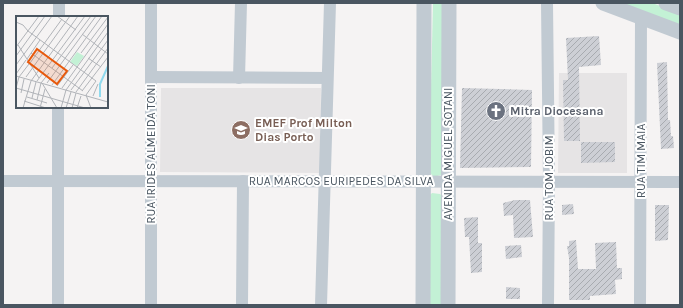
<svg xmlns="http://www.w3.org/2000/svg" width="683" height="308" font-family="Karla,sans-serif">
<defs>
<pattern id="building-hatch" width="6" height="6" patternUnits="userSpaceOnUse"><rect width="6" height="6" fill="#cdcfd5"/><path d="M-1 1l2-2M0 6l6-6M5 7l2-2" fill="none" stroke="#a8abb0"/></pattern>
</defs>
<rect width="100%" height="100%" fill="#f5f3f3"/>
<g fill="#e6e4e5">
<polygon points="559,73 627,73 627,173 558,173"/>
<polygon points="161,88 321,88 320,173 160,172"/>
</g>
<g fill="#c3f1d5">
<polygon points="433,3 446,3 441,175 434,177 429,172"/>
<polygon points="615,3 652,3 680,13 680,28"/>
<polygon points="432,193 440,194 443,197 444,305 427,305 429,196"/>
</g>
<g fill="url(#building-hatch)">
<polygon points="599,36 601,65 579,67 580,141 564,141 563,80 568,80 566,38"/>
<polygon points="667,62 668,120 670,120 671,136 673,136 674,148 661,149 657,63"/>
<polygon points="462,88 532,90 531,167 460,168"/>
<polygon points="581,142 615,142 615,162 581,163"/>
<polygon points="515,200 530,200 533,237 514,238 513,215 504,216 503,203"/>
<polygon points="573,204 574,214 562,215 562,205"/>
<polygon points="655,205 669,205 668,240 655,241"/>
<polygon points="478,217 478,243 482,243 482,272 471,273 469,237 465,237 464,218"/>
<polygon points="576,240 578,269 596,269 595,243 616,242 617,268 622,268 622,279 615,280 616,294 590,296 590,300 569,300 569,258 567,246 569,246 569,241"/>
<polygon points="521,245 522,257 506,259 505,246"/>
<polygon points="506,287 520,288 520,299 506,299"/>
</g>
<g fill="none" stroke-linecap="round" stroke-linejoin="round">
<g stroke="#c1cad2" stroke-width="12">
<polyline points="151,3 151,305"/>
<polyline points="547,3 549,181 548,305"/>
<polyline points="59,17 59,3"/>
<polyline points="151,77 327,78"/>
<polyline points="239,78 241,3"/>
<polyline points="3,181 680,182"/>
<polyline points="58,305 58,107"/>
<polyline points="242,305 243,181"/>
<polyline points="321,305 330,3"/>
<polyline points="640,305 641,17"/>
</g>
<g stroke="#c1cad2" stroke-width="15">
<polyline points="603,3 680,32"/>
<polyline points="666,3 680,8"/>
<polyline points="423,305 424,3"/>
<polyline points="448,305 449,3"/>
</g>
</g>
<defs>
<symbol id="church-disc" viewBox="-11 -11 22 22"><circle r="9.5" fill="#6b7280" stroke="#fff"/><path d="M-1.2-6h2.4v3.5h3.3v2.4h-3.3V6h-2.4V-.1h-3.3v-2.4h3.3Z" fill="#fff"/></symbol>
<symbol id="school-disc" viewBox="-11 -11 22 22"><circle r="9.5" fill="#8d6e63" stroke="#fff"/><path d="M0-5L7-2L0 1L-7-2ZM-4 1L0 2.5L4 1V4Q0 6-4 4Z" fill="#fff"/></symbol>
</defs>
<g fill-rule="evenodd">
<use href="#church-disc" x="485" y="100" width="22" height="22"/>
<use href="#school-disc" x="230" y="119" width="22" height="22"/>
</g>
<g text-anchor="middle" stroke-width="4" stroke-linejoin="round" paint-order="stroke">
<g font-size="12" font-weight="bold" fill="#5b616d" stroke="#fff" text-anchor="start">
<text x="510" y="115">Mitra Diocesana</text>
</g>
<g font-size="12" font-weight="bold" fill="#785e54" stroke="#fff" text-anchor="start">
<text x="255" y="127">EMEF Prof Milton<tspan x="255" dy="14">Dias Porto</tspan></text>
</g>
<g font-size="12" fill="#4a5661" stroke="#fff">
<text transform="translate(151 154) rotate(-90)" y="4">RUA IRIDES ALMEIDA TONI</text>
<text transform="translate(448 154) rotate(-90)" y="4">AVENIDA MIGUEL SOTANI</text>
<text transform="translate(641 161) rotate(-90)" y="4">RUA TIM MAIA</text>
<text transform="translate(549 178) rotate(-90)" y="4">RUA TOM JOBIM</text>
<text x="341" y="185">RUA MARCOS EURIPEDES DA SILVA</text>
</g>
</g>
<g transform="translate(16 16)">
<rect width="92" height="92" fill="#f5f3f3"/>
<path d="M61 36 68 40 61 50 54 46Z" fill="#c3f1d5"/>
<path fill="none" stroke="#90daee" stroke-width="2" d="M84 81V68L92 50"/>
<path fill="none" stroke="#b1b4b9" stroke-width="1" d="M41 0 60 14M0 6 7 9 12 15 80 65 70 79M66 18 92 38M2 29 23 62M0 31 23 0M15 37 67 75M65 37 92 1M0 40 29 0M72 42 85 51M11 43 24 24M14 47 46 3M0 49 36 0M36 52 75 0M0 58 10 44M0 60 92 86M10 61 54 0M21 65 69 0M26 67 41 92M31 67 80 0M36 69 86 0M41 70 57 49M0 72 69 92M0 72 3 61 13 48M46 72 92 8M55 74 92 24M66 75 92 41M60 76 92 32M5 77 8 63M70 79 75 92M77 80 82 68M11 81 31 87M16 82 20 66M21 84 25 67 33 57M8 85 30 92M7 92 15 65 62 0M24 92 29 73M45 92 50 74 92 16M50 92 55 76M56 92 60 77M61 92 65 80"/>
<path fill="#e8590c" fill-opacity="0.15" stroke="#e8590c" stroke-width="2" d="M21 33 51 55 41 68 12 46Z"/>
<rect width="92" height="92" fill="none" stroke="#4a5661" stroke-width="2"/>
</g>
<rect width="683" height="308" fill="none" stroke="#4a5661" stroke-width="8"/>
</svg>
